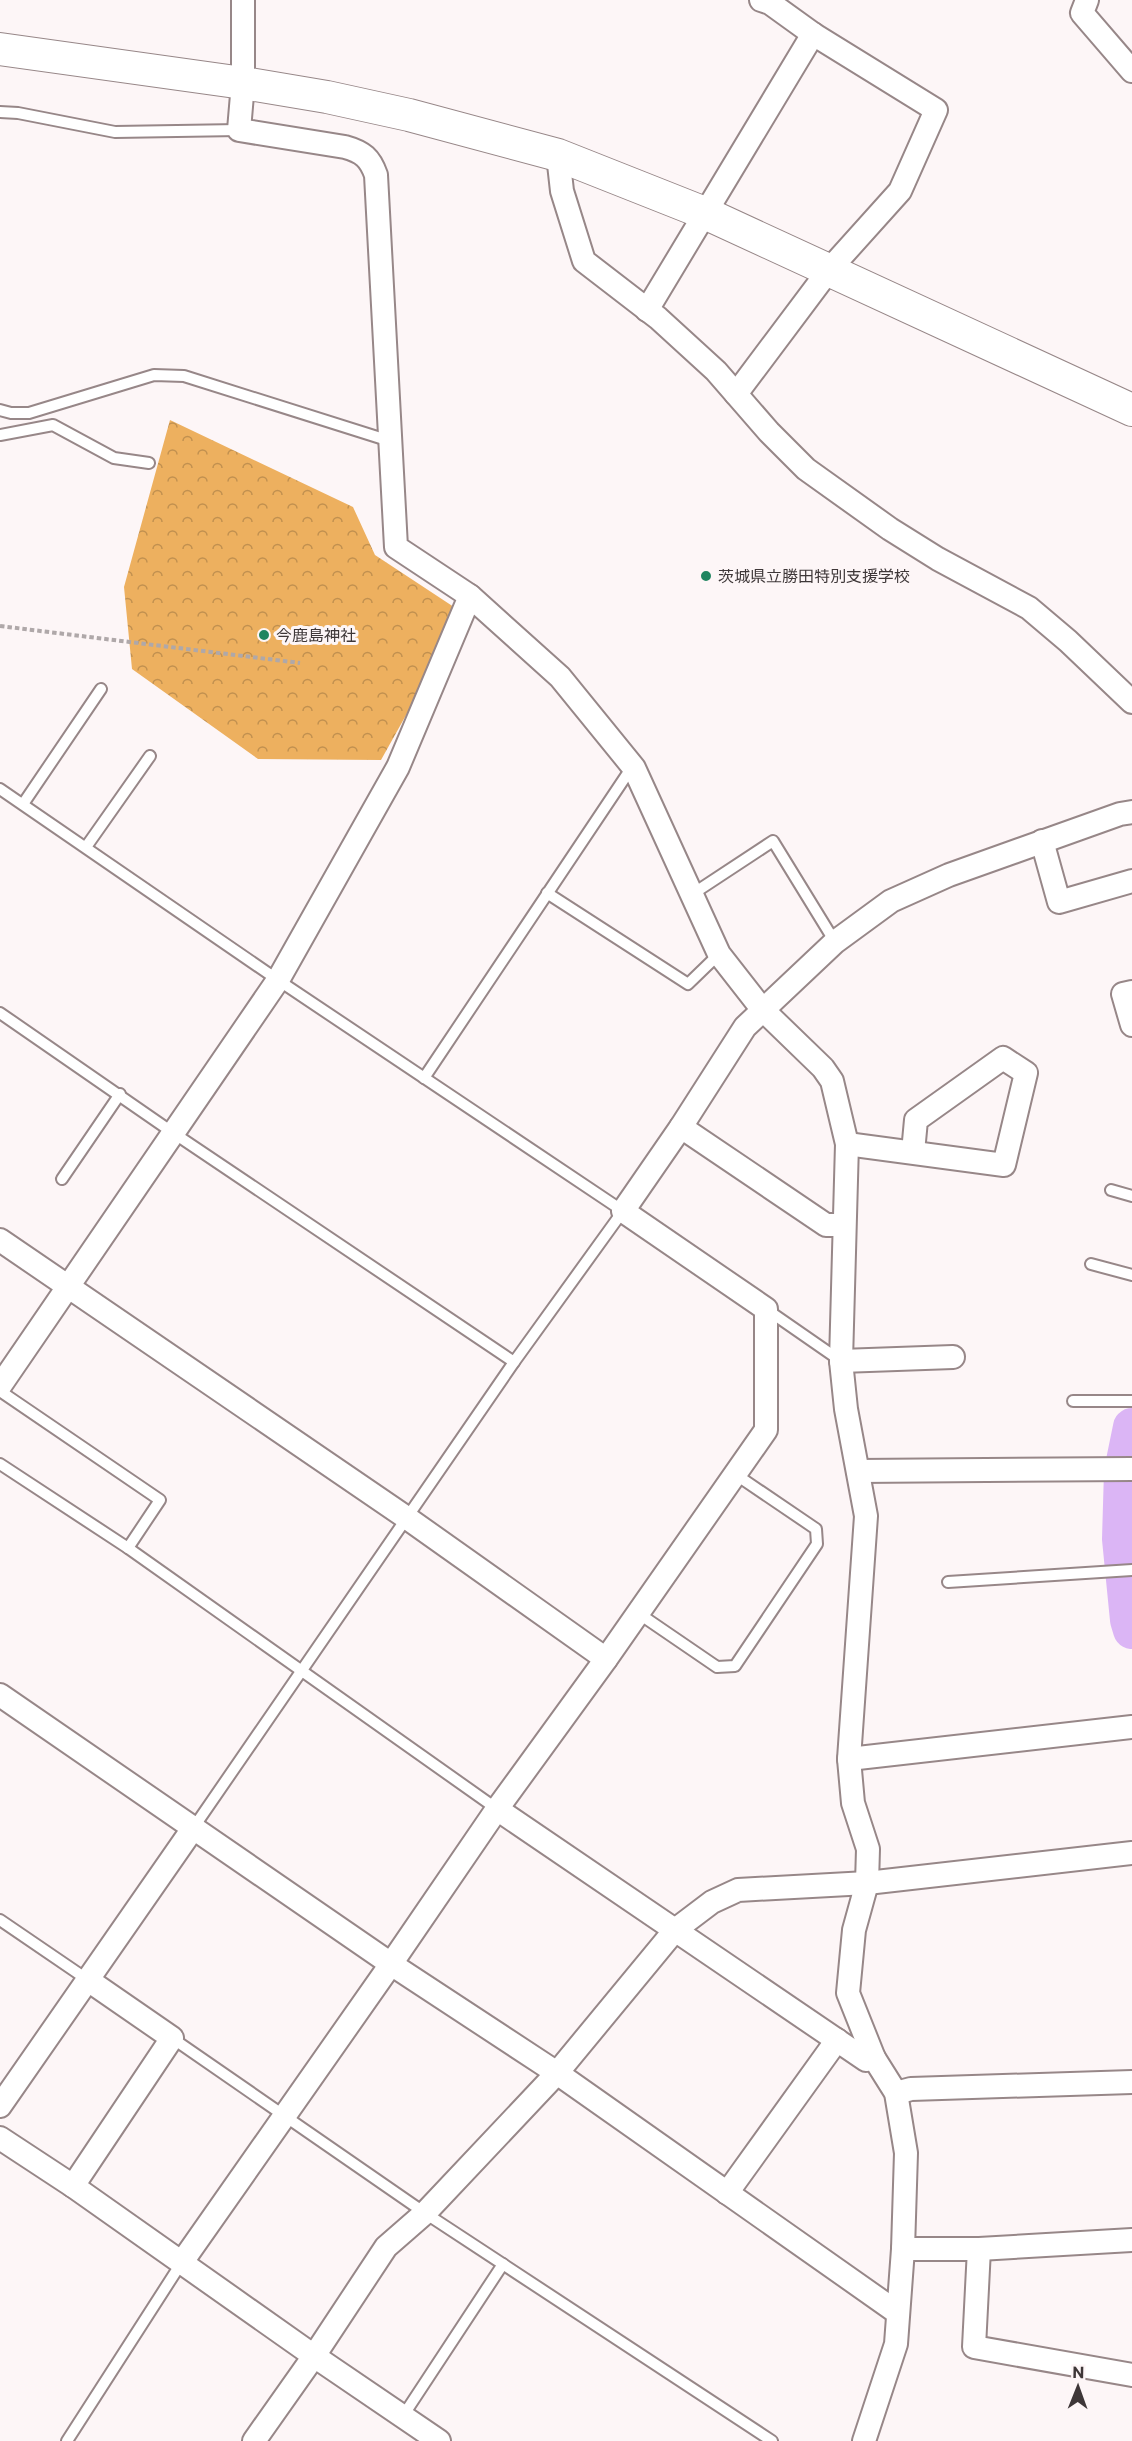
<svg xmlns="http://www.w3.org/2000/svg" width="1132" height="2441" font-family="Commissioner,'Noto Sans JP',sans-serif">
<defs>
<pattern id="forest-crowns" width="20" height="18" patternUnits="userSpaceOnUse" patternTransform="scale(1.5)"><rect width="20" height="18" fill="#edb05f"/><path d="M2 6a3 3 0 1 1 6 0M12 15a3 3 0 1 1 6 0" fill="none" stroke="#c1904f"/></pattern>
</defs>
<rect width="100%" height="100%" fill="#fdf6f7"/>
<polygon fill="url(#forest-crowns)" points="170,420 353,507 375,555 463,613 381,760 258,759 132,669 124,587"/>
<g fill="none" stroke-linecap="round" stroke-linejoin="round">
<polyline stroke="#dbb5f5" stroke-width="38" points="1132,1427 1123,1471 1121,1539 1129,1620 1132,1630"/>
<defs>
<g id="lane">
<polyline points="0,112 18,113 115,132 239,130"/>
<polyline points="0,410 11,413 29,413 154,375 184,376 390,441"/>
<polyline points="0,435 53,425 114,458 149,463"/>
<polyline points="0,789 278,980 623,1211 514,1362 194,1827"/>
<polyline points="23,804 101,689"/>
<polyline points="86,847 150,756"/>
<polyline points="547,893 688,984 719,954"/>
<polyline points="691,895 773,841 835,942"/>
<polyline points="0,1013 172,1132 514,1362"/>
<polyline points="424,1078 628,773 634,768"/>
<polyline points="62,1179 120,1094"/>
<polyline points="1111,1190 1132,1196"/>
<polyline points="1091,1264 1132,1275"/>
<polyline points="766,1309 841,1361"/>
<polyline points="0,1391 160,1500 128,1548"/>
<polyline points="1073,1401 1132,1401"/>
<polyline points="0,1464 128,1548 497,1809"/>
<polyline points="948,1582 1132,1570"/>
<polyline points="638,1613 717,1667 735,1666 817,1544 816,1529 735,1474"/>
<polyline points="0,1920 88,1980"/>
<polyline points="172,2038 425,2213 772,2441"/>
<polyline points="403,2416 503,2264"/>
<polyline points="67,2441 182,2262"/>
</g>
<g id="street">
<polyline points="1087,0 1082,13 1132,71"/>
<polyline points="558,155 562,191 584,261 658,318 716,371 769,432 806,469 890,529 938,559 1029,608 1068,641 1132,702"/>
<polyline points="647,310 813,34"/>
<polyline points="736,394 829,270 900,191 936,110 813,34 770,3 761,0"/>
<polyline points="470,596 560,677 634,768 719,954 762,1009 823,1068 832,1081 847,1144 841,1361 846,1409 866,1516 849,1759 853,1803 868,1849 867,1883 854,1930 848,1993 874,2058 896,2093 906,2153 903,2249 896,2344 864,2441"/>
<polyline points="1042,841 1059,902 1132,881"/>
<polyline points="1132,992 1123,994 1132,1025"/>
<polyline points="681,1127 826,1225 844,1225"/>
<polyline points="847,1144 1004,1165 1026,1073 1003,1058 916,1120 913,1152"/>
<polyline points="0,1240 407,1518 606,1659"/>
<polyline points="841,1361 953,1357"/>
<path d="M0 1386 278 980 398 767 470 596 396 547 376 175C370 158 363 152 345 147L239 130 243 83V0"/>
<polyline points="858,1471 1132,1469"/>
<polyline points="0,1695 391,1964 557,2073 898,2313"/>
<polyline points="849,1759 1132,1727"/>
<polyline points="497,1809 866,2060 874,2058"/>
<polyline points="896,2093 911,2089 1132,2082"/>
<polyline points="0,2106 194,1827"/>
<polyline points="0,2138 73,2186 314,2356 439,2441"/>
<polyline points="73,2186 172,2038 88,1980"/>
<polyline points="727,2193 837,2040"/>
<polyline points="903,2249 979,2249 1132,2240"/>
<polyline points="979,2249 974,2347 1132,2375"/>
<polyline points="182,2262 391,1964 497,1809 606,1659 766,1430 766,1309 623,1211 681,1127 745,1027 835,942 891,901 949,875 1120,814 1132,812"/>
<polyline points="254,2441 314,2356 386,2247 425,2213 557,2073 675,1930 712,1902 738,1890 867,1883 1132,1853"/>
</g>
<polyline id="secondary" points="0,49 243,83 327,97 409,115 558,155 707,214 1132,410"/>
</defs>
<use href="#lane" stroke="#978788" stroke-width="14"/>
<use href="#street" stroke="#978788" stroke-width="26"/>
<use href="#secondary" stroke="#978788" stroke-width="34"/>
<polyline stroke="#afa8a9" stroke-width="4" stroke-dasharray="4.5 3" stroke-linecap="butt" points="0,626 300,663"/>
<use href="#lane" stroke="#fff" stroke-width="10"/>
<use href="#street" stroke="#fff" stroke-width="22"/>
<use href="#secondary" stroke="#fff" stroke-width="32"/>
</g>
<g fill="#208560" stroke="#fdf6f7" stroke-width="2">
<circle cx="706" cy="576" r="6"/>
<circle cx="264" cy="635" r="6"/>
</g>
<g text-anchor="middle" stroke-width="6" stroke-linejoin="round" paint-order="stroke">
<g font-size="16" fill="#3e3738" stroke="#fdf6f7" text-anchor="start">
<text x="718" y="582">茨城県立勝田特別支援学校</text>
<text x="276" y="641">今鹿島神社</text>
</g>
</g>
<g transform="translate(1078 2387) rotate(1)" stroke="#fdf6f7" stroke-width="4.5" paint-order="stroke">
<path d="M0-4.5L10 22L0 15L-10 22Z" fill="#3e3738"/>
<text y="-9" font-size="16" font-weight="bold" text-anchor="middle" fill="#3e3738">N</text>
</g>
</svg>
